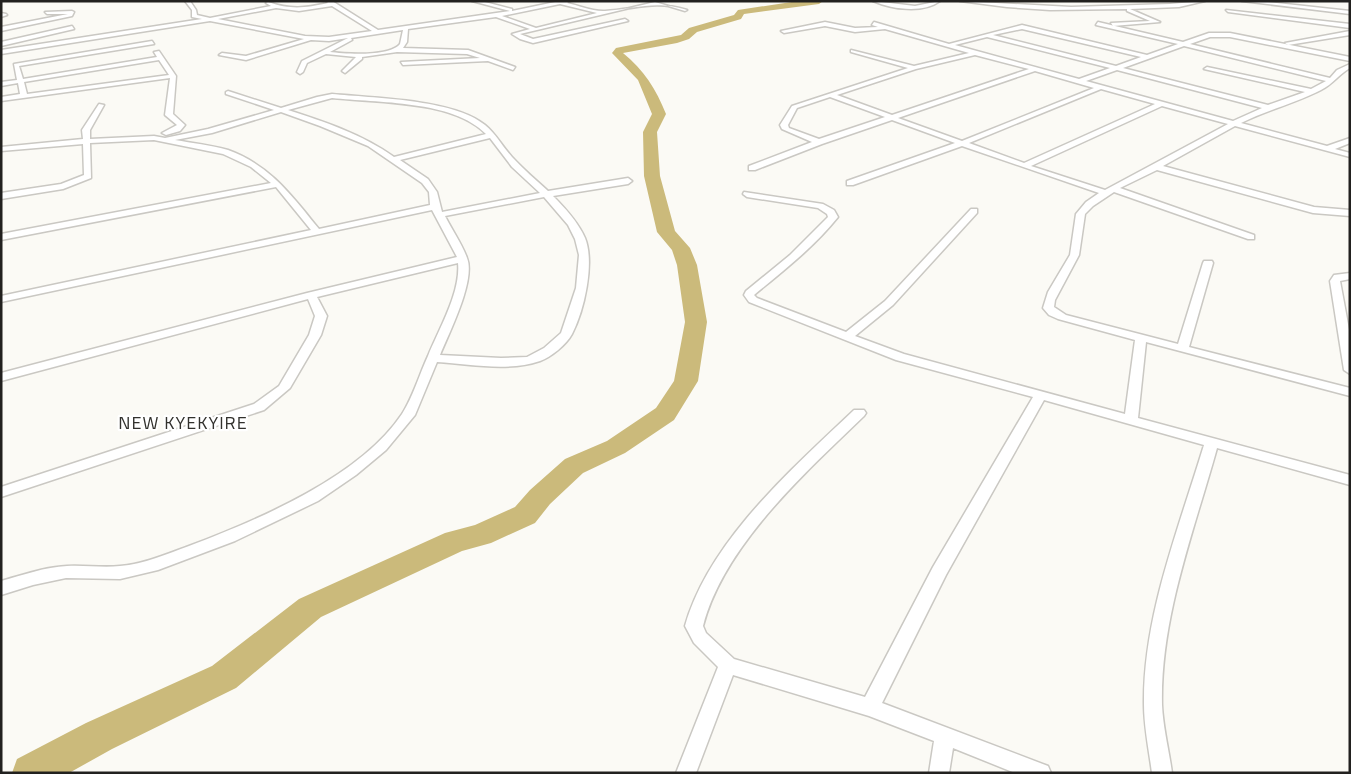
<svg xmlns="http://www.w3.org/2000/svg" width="1351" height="774" font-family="'Titillium Web',sans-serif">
<rect width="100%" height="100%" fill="#fbfaf5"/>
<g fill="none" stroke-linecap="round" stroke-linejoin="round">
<path fill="#cbba7b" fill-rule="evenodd" d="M798 1H823L819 4 744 14 741 19 697 32 689 39 677 43 623 53C644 70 656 89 666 114L657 132 660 176 675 231 690 248 697 265 707 322 698 381 674 420 625 453 583 473 550 504 535 523 491 543 462 551 321 617 236 688 112 749 69 773H12L17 759 86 723 212 666 299 599 445 533 475 525 515 507 530 490 565 459 607 441 656 408 674 381 685 322 677 265 672 250 657 232 644 176 643 132 652 114 638 80 612 53 616 48 681 35 689 28 734 15 738 10Z"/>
<defs>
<g id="minor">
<path d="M185 1H190L196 10 197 15 210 18 271 6 266 3 268 2C291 10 305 8 328 3L326 1H332L378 30 510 11 472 1H481L512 9V11L560 1H570L567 3C578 5 593 12 605 11 637 9 654 0 687 10L685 11 655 2 520 34 533 39 625 19 628 21 533 43 520 39 512 34 530 29 496 17 408 29 407 42 403 48 468 50 515 67 513 70 488 61 403 65 401 62 480 58 467 54 397 52 362 57V59L345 73 342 71 356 57 326 54 307 63 303 72 300 74 297 72 302 61 348 38 329 41 311 40 246 60 219 55 222 53 246 56 304 39 210 21 1 54V50L202 19 192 17V10ZM560 4 597 13 536 28 502 16ZM332 6 372 31 329 37 305 36 218 19 276 8 299 11ZM403 30 400 44C389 57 346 54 330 52L352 40 351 38Z"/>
<path d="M873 1 915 6 940 1C922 14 892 9 873 1Z"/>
<polygon points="960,1 1071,7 1170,4 1205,1 1179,7 1130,9 1160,22 1113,26 1111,23 1150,21 1127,11 1127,9 1050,10 1007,7"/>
<polygon points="1242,1 1259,1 1350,11 1350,14"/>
<polygon points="1226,10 1350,24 1350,28 1228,12"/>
<polygon points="72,11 74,12 72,16 1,31 1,27 68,14 47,14 45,12"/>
<polygon points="1,13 6,14 7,15 1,17"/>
<path d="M825 22 855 28 878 27 872 25 874 22 949 44 1022 25 1147 55 1178 44 1096 25 1098 22 1183 42 1209 33H1230L1350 57V61L1230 37H1210L1190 44 1330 78 1337 70 1350 64V68C1339 74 1333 84 1321 90 1296 103 1267 110 1241 123L1327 146 1350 138V143L1335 149 1350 153V157L1235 126 1163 166 1314 207 1350 210V216L1313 213 1157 170 1120 188 1254 235V239H1248L1114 192 1093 206 1085 214 1079 255 1055 300 1054 307 1066 315 1178 344 1203 263 1204 261H1212L1213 263 1189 347 1350 388V396L1146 342 1138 418 1350 475V485L1217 448C1194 531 1160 618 1162 705 1163 728 1169 750 1172 773H1152C1149 750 1144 727 1144 704 1143 616 1179 528 1204 445L1044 400 946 575 882 703 1048 766 1051 773H1015L953 748 949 773H929L934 741 869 716 733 675 696 773H676L718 667 694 643 685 626C709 541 792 469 854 410H864L866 413 864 416C806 472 724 545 703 626L706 633 734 659 865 697 933 567 1033 397 896 360 749 302 744 295 746 291 790 255 828 217 827 214 818 208 747 197 743 194 744 192 823 204 834 210 838 217C814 247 783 271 754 295L757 298 846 332 885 301 971 209H977V213L893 305 855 336 904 354 1125 414 1135 340 1058 319 1049 315 1043 308 1048 292 1070 255 1076 214 1086 202 1099 193 962 146 853 185H847V181L955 143 892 120 822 144 755 170H749V166L812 142 782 129 780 125 792 106 908 68 851 52V50L914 66 969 53 885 29 855 32 825 26 784 33 781 31ZM1022 29 1141 57 1116 66 993 35ZM987 37 1110 68 1079 79 955 45ZM1184 46 1326 81 1311 89 1207 67 1204 69 1305 92 1268 105 1123 68ZM975 55 1029 69 892 115 837 95 916 69ZM1117 70 1262 108 1233 121 1086 81ZM1035 71 1094 88 962 141 898 118ZM1101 89 1155 104 1024 163 969 143ZM830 97 885 117 819 139 789 128 788 125 797 108ZM1162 106 1228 124 1105 190 1031 166Z"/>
<polygon points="72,26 74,29 1,46 1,42"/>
<polygon points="1350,31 1350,35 1288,45 1285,43"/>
<path d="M152 41 154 44 19 66 23 79 157 57 154 52 159 51 176 76 173 114 185 125 180 131 166 135 162 133 177 125 165 115 170 78 1 101V97L20 94 18 83 1 86V82L17 80 14 64ZM159 60 169 75 27 94 24 82Z"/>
<path d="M228 91 281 108 317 97 332 94C372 98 454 99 485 125 496 134 502 146 512 157 523 169 536 180 548 191L628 178 632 181 628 184 553 196C565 208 578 222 585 238 595 263 584 311 572 334 566 345 551 357 540 361 508 372 469 364 437 362L415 415 386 450 356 475 318 501 235 541 158 570 120 579 66 578 33 585 1 595V581C23 575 45 567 67 566 85 565 103 568 120 566 144 564 167 554 189 546 258 520 360 477 402 414 413 397 420 373 428 356 439 329 461 292 458 263L317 297 327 316 321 335 290 388 264 410 1 497V487L254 404 279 386 309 335 315 316 308 299 1 381V373L307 293 457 257 432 210 1 302V296L311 230 276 187 1 240V234L271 183 251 167 223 154 154 140 90 143 91 178 63 189 1 199V193L61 184 84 175 83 144 1 151V147L83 139 82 130 99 104 104 105 90 130V139L154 136 165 138 208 129 274 110 226 94V92ZM332 98C377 103 453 100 486 134L394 157C362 134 325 122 288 110ZM281 112 320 126 368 146 422 183 429 192 430 205 319 229C292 196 270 165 228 150 211 145 192 143 175 140L212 133ZM490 138 512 167 540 193 442 212 437 192 428 179 400 160ZM544 197 568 225 575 239 579 255 576 288 561 333 544 348 527 357 501 358 440 355C449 333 476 280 467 258 462 244 452 230 445 216Z"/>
<polygon points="1350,273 1350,279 1340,281 1350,335 1350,374 1344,370 1330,281 1334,275"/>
</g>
</defs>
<use href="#minor" stroke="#cac8c3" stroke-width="3"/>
<use href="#minor" fill="#fff" fill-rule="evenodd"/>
</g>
<g text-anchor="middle" stroke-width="4.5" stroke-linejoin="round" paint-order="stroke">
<g font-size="18" letter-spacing="1" fill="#32312d" stroke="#fff">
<text x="183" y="429">NEW KYEKYIRE</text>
</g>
</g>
<rect width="1351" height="774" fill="none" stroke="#22211f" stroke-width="5"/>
</svg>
